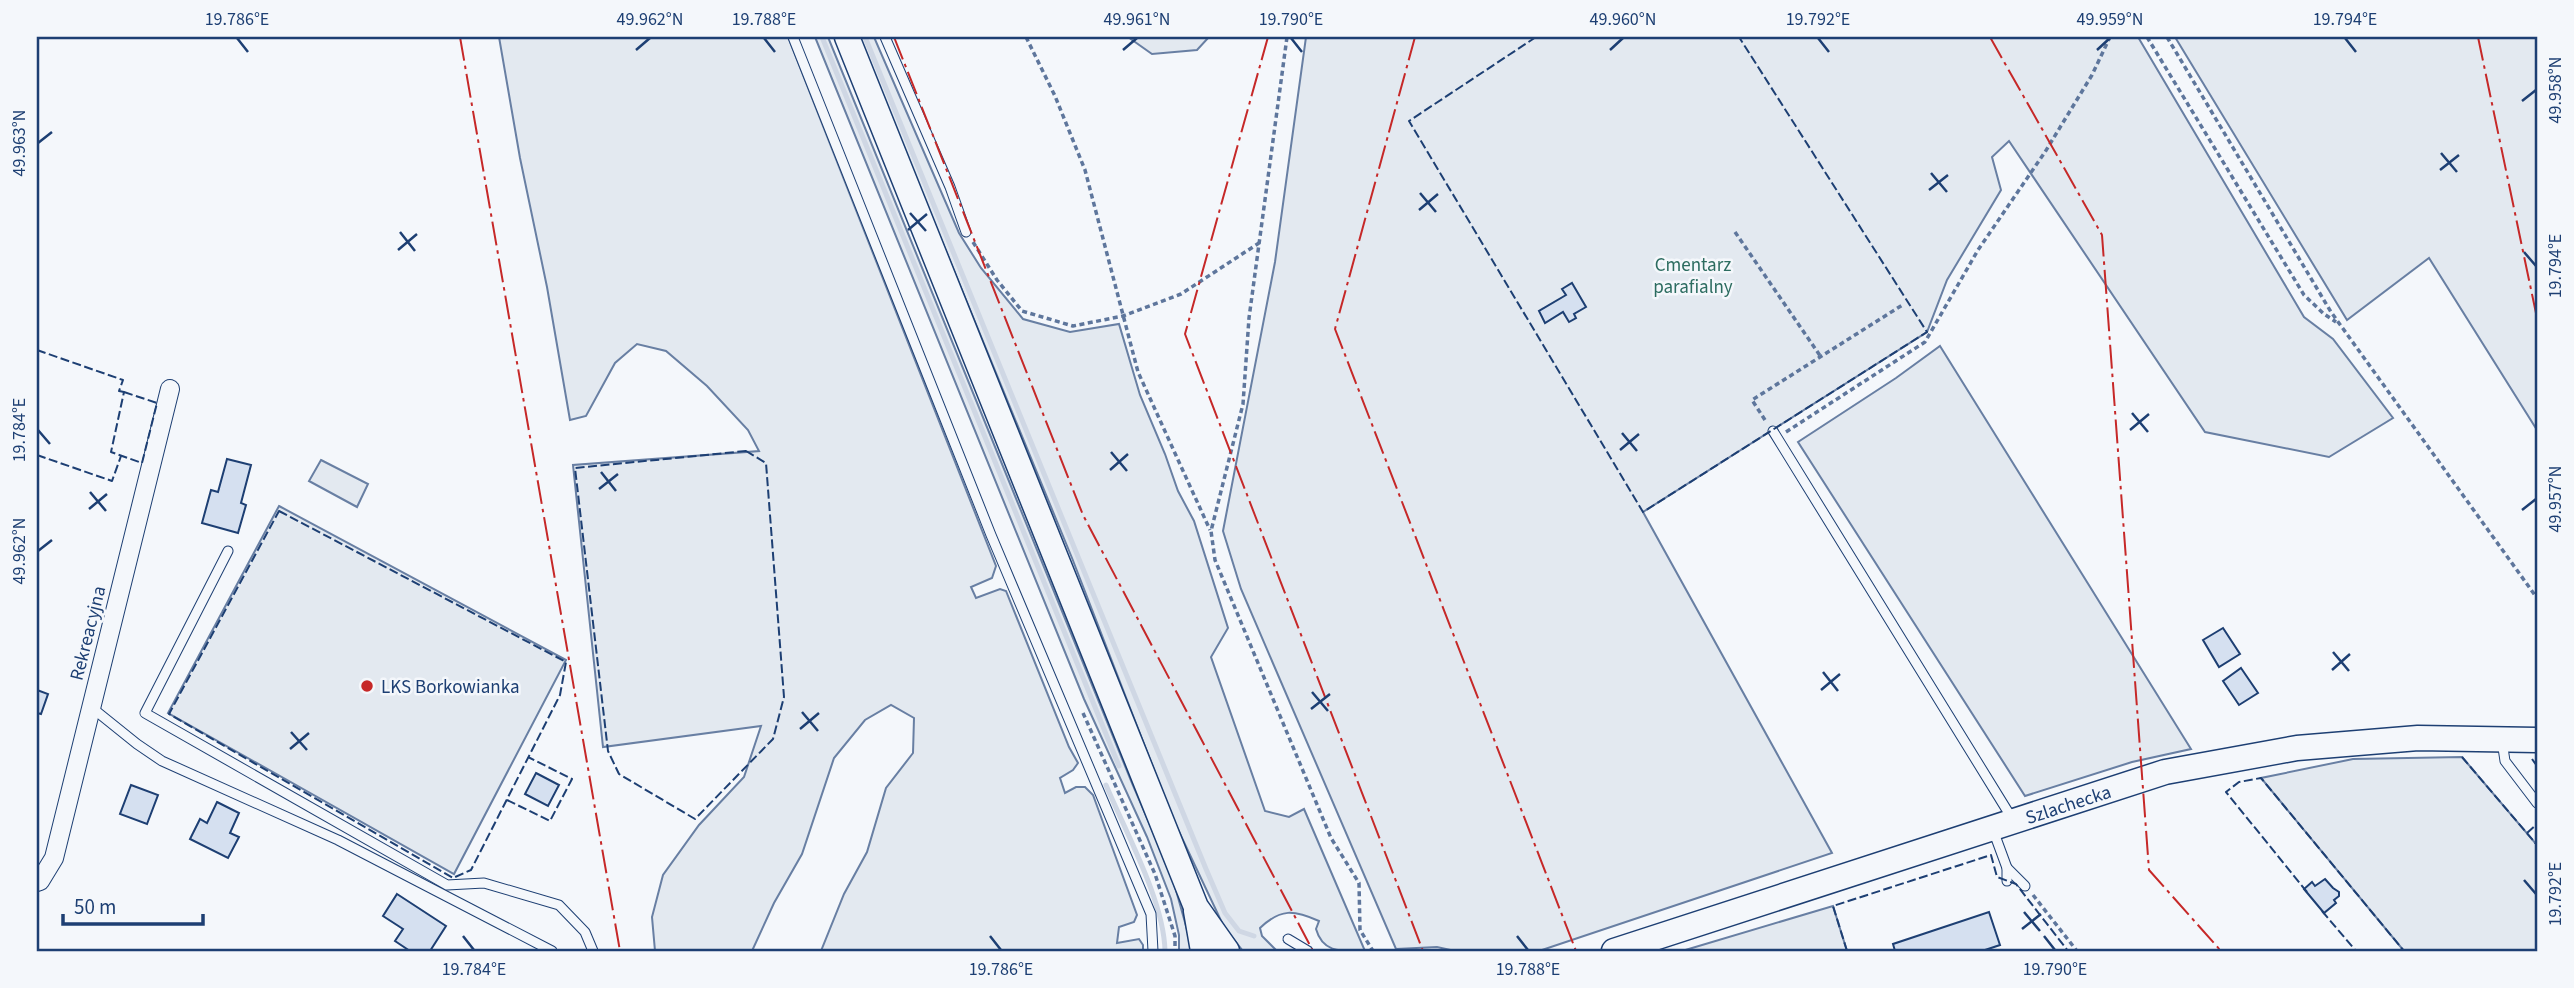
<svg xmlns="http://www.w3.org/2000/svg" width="2574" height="988" font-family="'Source Sans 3',sans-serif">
<rect width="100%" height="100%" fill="#f4f7fb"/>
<g fill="#e3e9f0" stroke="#687fa3" stroke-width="2">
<polygon points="499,37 788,37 996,566 992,578 971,587 976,598 1000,589 1006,591 1069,747 1078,763 1073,770 1060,778 1065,793 1076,787 1085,787 1093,795 1137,915 1134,922 1119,927 1117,943 1139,939 1143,945 1143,951 821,951 844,894 867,852 886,788 913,753 914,718 891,705 865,720 834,758 802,854 774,903 752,951 655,951 652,917 663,875 699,825 744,777 761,726 603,747 573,465 759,451 748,430 707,386 666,351 637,344 615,363 586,416 570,420 547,287 520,158"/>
<polygon points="815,37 828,37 1132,783 1172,876 1193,951 1179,951 1179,935 1171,899 1147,837 1084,699"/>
<path d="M858 37H874L959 233 981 268 1023 319 1070 332 1119 324 1140 395 1165 454 1178 491 1194 521 1228 628 1211 657 1265 811 1289 817 1304 809 1365 951C1343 951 1323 954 1316 929L1319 921C1294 910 1281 908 1260 928L1262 936 1277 951H1243L1224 927 1173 819 1072 558Z"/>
<polygon points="1128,37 1209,37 1197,50 1152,54"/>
<polygon points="1306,37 2138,37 2304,317 2333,339 2393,418 2329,457 2205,432 2009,141 1992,157 2001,190 1947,280 1927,332 1643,512 1832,853 1539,951 1455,951 1437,947 1396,949 1241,589 1223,531 1275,262"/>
<polygon points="2175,37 2537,37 2537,430 2429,258 2347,320"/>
<polygon points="1940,346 2191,749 2132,762 2025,796 1798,442 1896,378"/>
<polygon points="321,460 368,484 357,507 309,481"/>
<polygon points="279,506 566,660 454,874 168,713"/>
<polygon points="2462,757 2537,845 2537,951 2404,951 2261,778 2353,759"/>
<polygon points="1833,906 1847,951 1682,951"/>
</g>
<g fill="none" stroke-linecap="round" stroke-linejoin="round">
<g stroke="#cfd7e4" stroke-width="5">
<polyline points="822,37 1119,766"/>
<polyline points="865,37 1206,869 1225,913 1239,931 1254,936"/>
<path d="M1106 785C1126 833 1164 901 1165 951"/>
</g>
</g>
<g fill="#d5e0f0" stroke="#1d3f73" stroke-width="2">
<polygon points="1572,283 1586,307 1574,314 1576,318 1569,322 1563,312 1545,323 1539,311 1566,295 1562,289"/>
<polygon points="227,459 251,465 241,503 246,505 238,533 202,523 211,490 218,492"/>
<polygon points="2223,628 2240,654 2219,667 2203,640"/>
<polygon points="2241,668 2258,693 2239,705 2223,681"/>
<polygon points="37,690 48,694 41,714 37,713"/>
<polygon points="536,773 559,785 548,806 525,794"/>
<polygon points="131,785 158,795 147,824 120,814"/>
<polygon points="217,802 239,813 230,833 239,837 228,858 190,839 200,819 207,823"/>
<polygon points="2325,879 2333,888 2339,892 2339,896 2334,900 2336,903 2324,913 2304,889 2312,882 2315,886"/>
<polygon points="397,894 446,926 430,951 410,951 395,941 403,929 383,916"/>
<polygon points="1989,912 2000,945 1982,951 1895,951 1893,944"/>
</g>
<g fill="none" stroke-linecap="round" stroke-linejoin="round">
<defs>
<g id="lane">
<polyline points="793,37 991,535 1151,914 1153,951"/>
<polyline points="885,37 950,187 966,232"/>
<polyline points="1773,431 2013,820"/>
<polyline points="228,551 145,713 447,885 484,883 559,905 585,932 593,951"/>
<polyline points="91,707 137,744 162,761 338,840 552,951"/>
<polyline points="2502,741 2505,761 2537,803"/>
<polyline points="1993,830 2007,868 2007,881"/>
<polyline points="2007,868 2025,886"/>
<polyline points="1288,939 1308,951"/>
</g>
<polyline id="street" points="37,882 40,881 54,858 170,389"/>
<g id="secondary">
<polyline points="847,37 1196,907 1227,951"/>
<polyline points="1196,911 1203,951"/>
<polyline points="1614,951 2165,772 2297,748 2418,738 2537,740"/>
</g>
</defs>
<use href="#lane" stroke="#1d3f73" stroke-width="11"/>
<use href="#street" stroke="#1d3f73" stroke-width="20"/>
<use href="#secondary" stroke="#1d3f73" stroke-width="27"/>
<g stroke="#5e769c" stroke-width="3.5" stroke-dasharray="5 3.5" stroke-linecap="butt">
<polyline points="1026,37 1055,96 1085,170 1138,372 1210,530"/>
<polyline points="1287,37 1249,318 1243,404 1211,531 1215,560 1331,838 1359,883 1360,930 1373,951"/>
<polyline points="2147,37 2304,295 2324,314 2336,322"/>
<polyline points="2167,37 2331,312 2537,598"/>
<polyline points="1735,232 1821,357"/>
<polyline points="973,242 997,280 1022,311 1073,326 1123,316 1181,294 1259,243"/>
<polyline points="1765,420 1752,400 1904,304"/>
<polyline points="1786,432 1925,342 1978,250 2045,152 2092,75 2110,37"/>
<polyline points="1083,713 1155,874 1175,936 1175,951"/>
<polyline points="2033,895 2077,951"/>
</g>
<use href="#lane" stroke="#f4f7fb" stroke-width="9"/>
<use href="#street" stroke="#f4f7fb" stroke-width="18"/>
<use href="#secondary" stroke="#f4f7fb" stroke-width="24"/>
<g stroke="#1d3f73" stroke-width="2" stroke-dasharray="9 3.5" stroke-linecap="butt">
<polyline points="1536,37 1409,121 1643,512 1927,332 1739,37"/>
<polyline points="37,350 123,380 119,391 124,392"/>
<polygon points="124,392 157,403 142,463 111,452"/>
<polygon points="746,451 766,463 784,697 773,739 695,819 619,774 608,751 575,468"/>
<polyline points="37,455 112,481 121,456"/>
<polygon points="279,511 566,662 560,695 471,870 453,878 169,714"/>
<polyline points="2462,757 2537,845"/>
<polyline points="2532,759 2537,766"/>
<polyline points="507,800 550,821 572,779 528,757"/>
<polyline points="2527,833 2537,824"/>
<polyline points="2307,892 2226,792 2239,782 2261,778 2404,951"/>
<polyline points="2322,911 2356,951"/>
<polyline points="1847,951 1833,906 1991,855 1997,877 2016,884 2068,951"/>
</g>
<g stroke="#c62828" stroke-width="2" stroke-dasharray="24 5 3.5 5" stroke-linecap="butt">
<polyline points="460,37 620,951"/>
<polyline points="894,37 1083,515 1313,951"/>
<polyline points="1268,37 1185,334 1423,951"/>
<polyline points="1415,37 1335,329 1576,951"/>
<polyline points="1990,37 2102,235 2149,870 2221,951"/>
<polyline points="2478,37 2537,318"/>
</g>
</g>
<path fill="none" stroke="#1d3f73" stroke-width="2.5" d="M237 38 248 52M764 38 775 52M1291 38 1302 52M1818 38 1829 52M2345 38 2356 52M636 50 650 38M1123 50 1137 38M1610 50 1623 38M2097 50 2110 38M2522 101 2536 90M38 143 52 132M2441 153 2457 172M2440 170 2459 155M1931 173 1947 192M1929 190 1948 175M1420 193 1436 212M1419 210 1438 194M910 213 926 231M908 230 927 214M400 232 415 251M398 250 417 234M2524 252 2536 266M2132 413 2148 432M38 430 50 444M2130 430 2149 414M1622 433 1637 451M1620 450 1639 434M1111 452 1127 471M1110 470 1128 454M601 472 616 491M599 489 618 474M90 492 106 511M89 509 107 494M2522 510 2536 499M38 551 52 540M2333 652 2349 671M2332 670 2350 654M1823 672 1838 691M1821 690 1840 674M1312 692 1328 711M1311 709 1330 694M802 712 818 731M800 729 819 713M291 732 307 750M290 749 309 733M2524 880 2536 894M2024 912 2040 931M2022 929 2041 914M463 936 474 950M990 936 1001 950M1517 936 1528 950M2044 936 2055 950"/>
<circle fill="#c62828" stroke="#f4f7fb" stroke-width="2.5" cx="367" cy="686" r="7"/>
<g text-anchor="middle" stroke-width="5" stroke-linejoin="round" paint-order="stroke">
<g font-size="19" fill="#2c6c60" stroke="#f4f7fb">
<text x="1693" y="271">Cmentarz<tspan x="1693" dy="22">parafialny</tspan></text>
</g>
<g font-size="19" fill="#1d3f73" stroke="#f4f7fb">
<text transform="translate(87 633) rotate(-76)" y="7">Rekreacyjna</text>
<text transform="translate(2068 804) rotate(-18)" y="7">Szlachecka</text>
</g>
<g font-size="19" fill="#1d3f73" stroke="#f4f7fb" text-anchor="start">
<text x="381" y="693">LKS Borkowianka</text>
</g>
</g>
<rect width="2574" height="988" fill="none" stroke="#f4f7fb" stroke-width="77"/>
<path d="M63 914v10h140v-10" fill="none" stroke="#1d3f73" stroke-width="3.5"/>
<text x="74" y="914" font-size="21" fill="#1d3f73" stroke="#f4f7fb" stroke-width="5" paint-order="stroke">50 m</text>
<rect x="38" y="38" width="2498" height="912" fill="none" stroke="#1d3f73" stroke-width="2.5"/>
<g font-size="18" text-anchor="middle" fill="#1d3f73">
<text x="237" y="25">19.786°E</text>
<text x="650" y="25">49.962°N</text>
<text x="764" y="25">19.788°E</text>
<text x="1137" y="25">49.961°N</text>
<text x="1291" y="25">19.790°E</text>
<text x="1623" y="25">49.960°N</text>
<text x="1818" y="25">19.792°E</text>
<text x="2110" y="25">49.959°N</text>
<text x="2345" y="25">19.794°E</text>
<text transform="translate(2555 90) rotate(-90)" y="6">49.958°N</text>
<text transform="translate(19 143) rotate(-90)" y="6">49.963°N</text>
<text transform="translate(2555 266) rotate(-90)" y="6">19.794°E</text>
<text transform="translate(19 430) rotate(-90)" y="6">19.784°E</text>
<text transform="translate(2555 499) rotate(-90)" y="6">49.957°N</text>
<text transform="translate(19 551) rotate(-90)" y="6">49.962°N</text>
<text transform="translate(2555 894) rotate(-90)" y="6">19.792°E</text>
<text x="474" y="975">19.784°E</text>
<text x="1001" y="975">19.786°E</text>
<text x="1528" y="975">19.788°E</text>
<text x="2055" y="975">19.790°E</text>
</g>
</svg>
